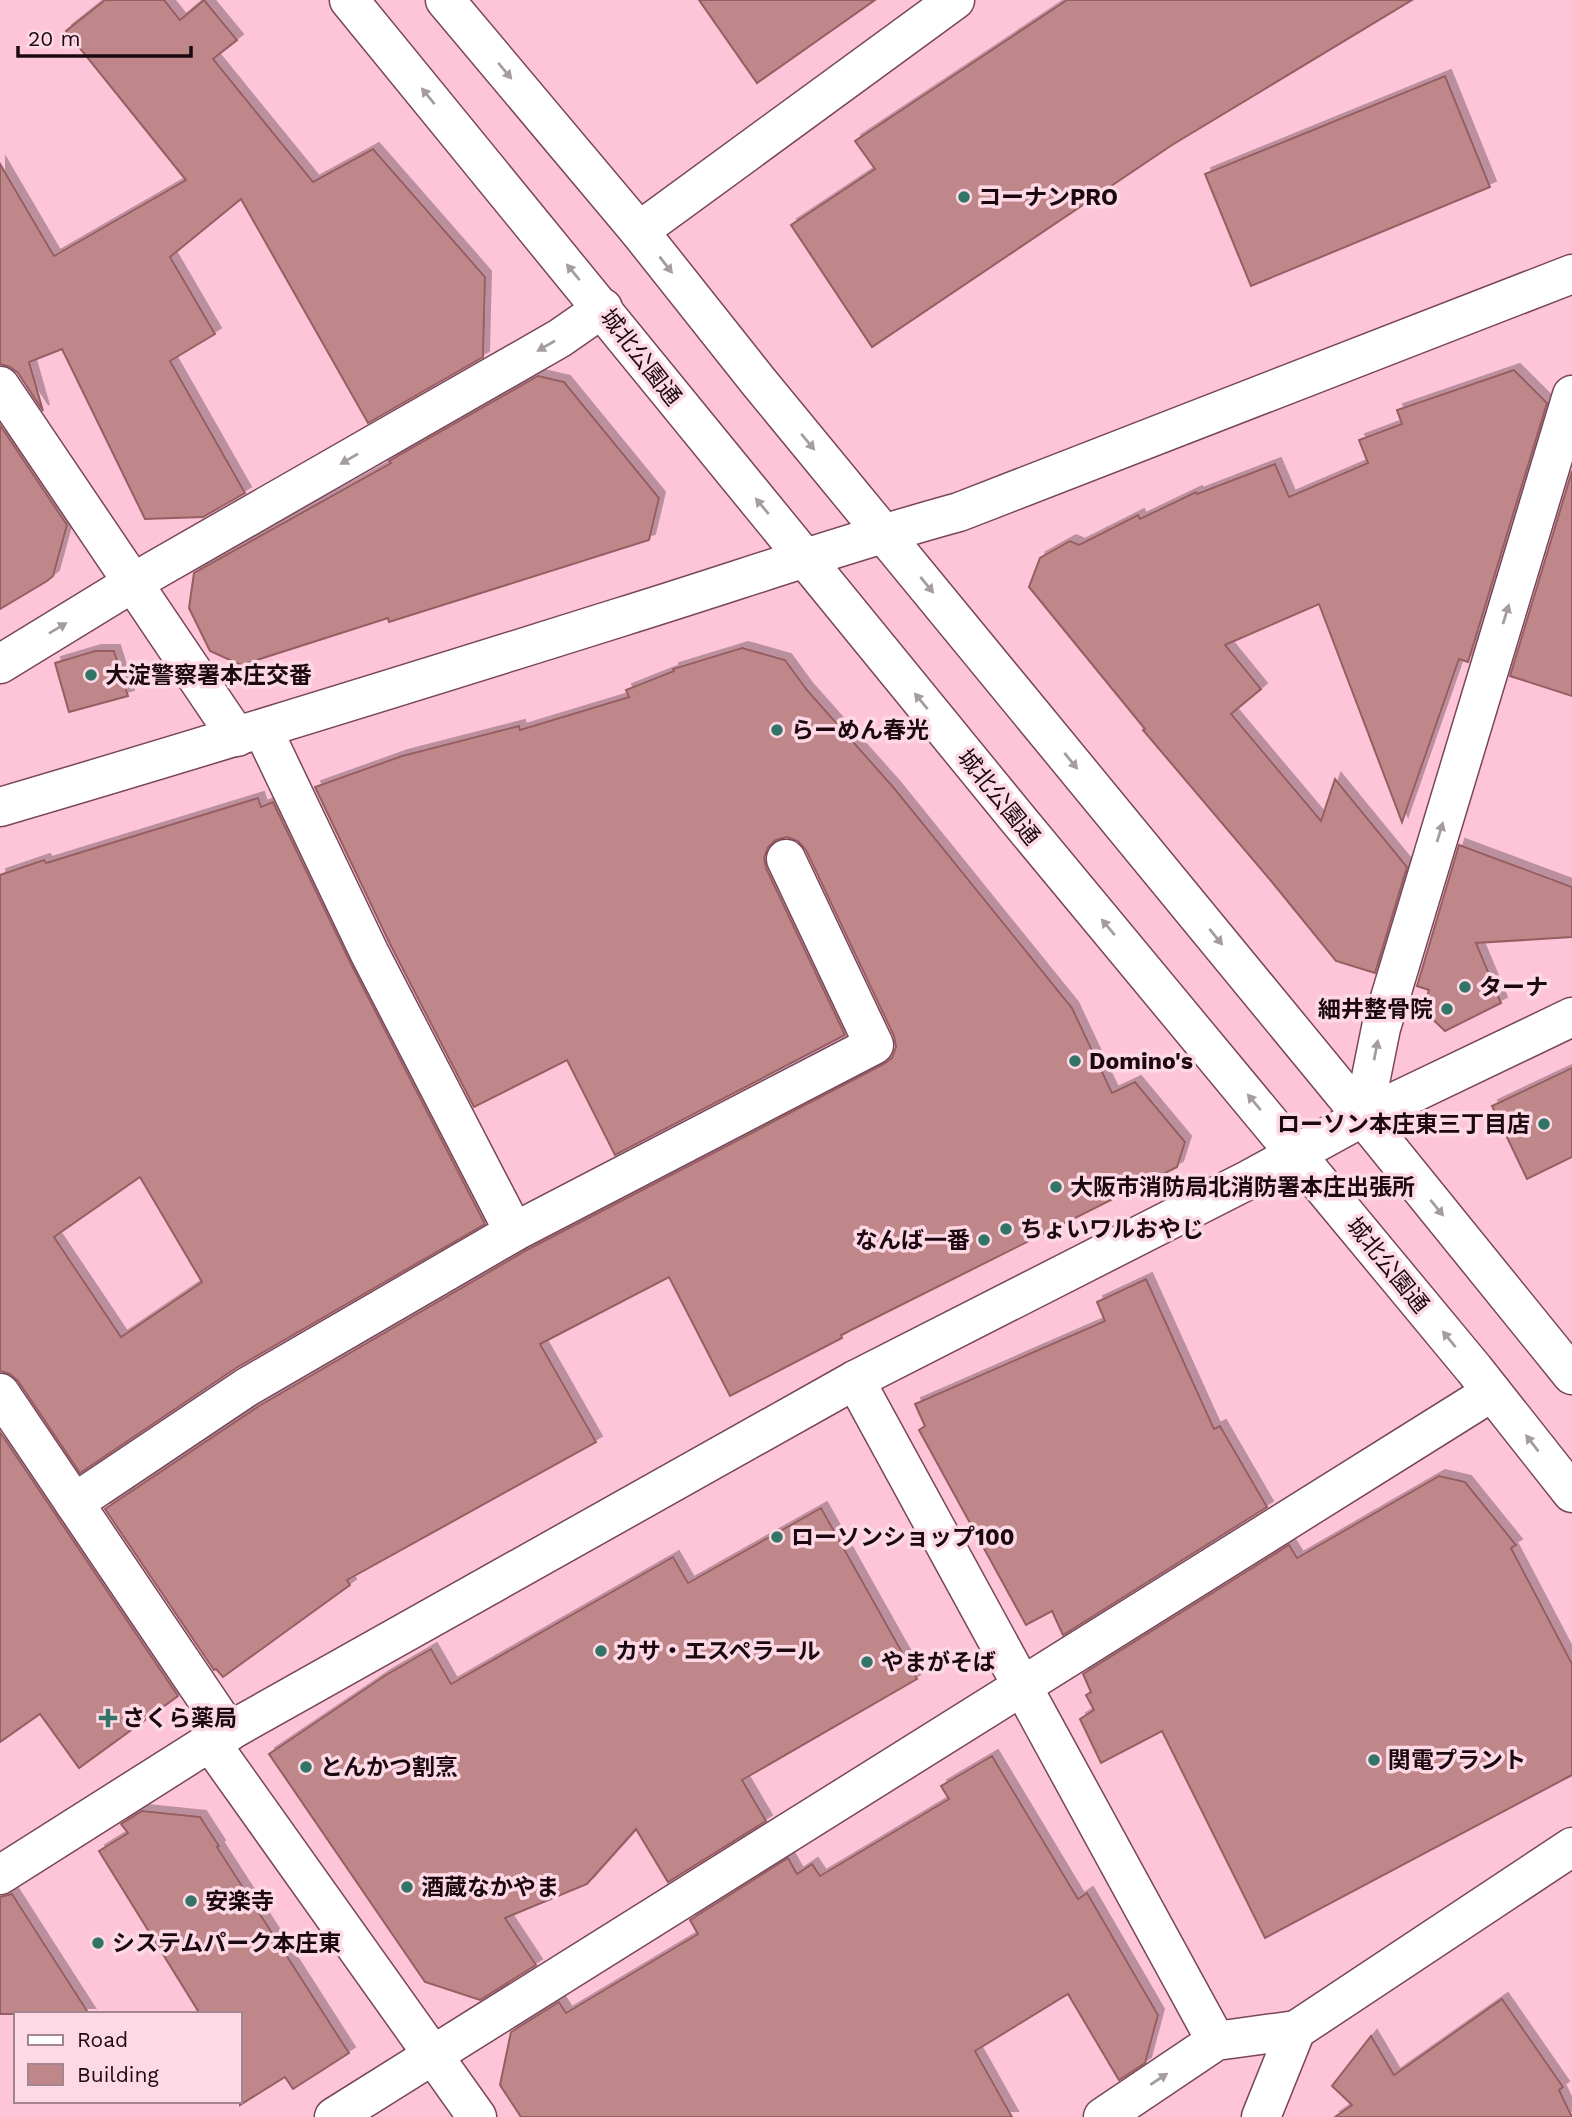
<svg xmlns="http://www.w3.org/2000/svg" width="1572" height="2117" font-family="'Work Sans','Noto Sans JP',sans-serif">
<defs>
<filter id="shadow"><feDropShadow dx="6" dy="-6" stdDeviation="0" flood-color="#0004"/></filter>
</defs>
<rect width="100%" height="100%" fill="#fec4d8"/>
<g fill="#c0878a" stroke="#955f62" stroke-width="2" fill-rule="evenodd" filter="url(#shadow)">
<polygon points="105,0 164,0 180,20 204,0 237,40 213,59 313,182 373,149 485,277 483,357 368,423 241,199 170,257 215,334 170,361 245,493 203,517 145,519 62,349 29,362 43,411 18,373 10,367 0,364 0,164 54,256 186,180 66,31"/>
<polygon points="699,0 875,0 757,83"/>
<polygon points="1067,0 1412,0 1172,145 872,347 791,225 875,169 855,141"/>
<polygon points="1445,76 1490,187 1251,286 1205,174"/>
<polygon points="1514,370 1547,403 1468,662 1459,659 1402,822 1319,604 1225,645 1261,689 1231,714 1321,821 1335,779 1407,867 1375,973 1336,961 1272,882 1143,730 1145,729 1029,587 1040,558 1070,541 1079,545 1138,515 1140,519 1196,492 1197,494 1275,464 1289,497 1368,463 1359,440 1402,424 1397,410"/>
<polygon points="538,376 564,382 659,498 649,540 389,622 388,618 241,665 210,651 189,608 194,573 391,463 389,461"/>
<polygon points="0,425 67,525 53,576 47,581 0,609"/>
<polygon points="1572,471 1572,696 1510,676"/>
<polygon points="742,648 785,660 807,690 894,788 1072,1008 1112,1093 1135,1082 1185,1142 1177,1167 841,1335 842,1338 730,1396 669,1277 540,1344 596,1442 347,1580 350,1585 223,1677 216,1669 214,1670 105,1509 259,1406 525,1251 884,1064 892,1058 896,1047 894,1036 806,850 798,841 787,837 776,840 768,847 764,858 766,868 845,1035 615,1155 567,1060 474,1107 390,944 315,787 402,756 519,726 520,730 629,697 626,690 674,671 673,669"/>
<polygon points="95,651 114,651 128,696 69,712 55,663"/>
<path d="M258 798 261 807 273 802 351 964 485 1224 236 1368 80 1473 18 1381 10 1374 0 1371V875L44 860 46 863ZM140 1177 202 1282 121 1337 54 1237Z"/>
<polygon points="1459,845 1572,887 1572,937 1476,943 1501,1003 1445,1031 1423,1010 1429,990 1417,986"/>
<polygon points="1572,1068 1572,1157 1527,1179 1492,1106"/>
<polygon points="1146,1279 1214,1429 1220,1426 1267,1507 1063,1635 1052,1611 1026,1625 919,1430 925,1426 915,1404 1105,1321 1097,1302"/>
<polygon points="0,1432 178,1696 79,1768 40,1714 0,1742"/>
<polygon points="1439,1476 1465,1482 1516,1545 1511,1548 1572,1664 1572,1775 1265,1938 1162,1731 1101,1763 1080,1719 1094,1710 1086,1695 1091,1692 1083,1674 1289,1545 1297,1558"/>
<polygon points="821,1508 917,1679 742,1780 766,1821 668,1882 636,1829 587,1884 505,1918 536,1965 480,2000 425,1982 269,1754 386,1675 431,1649 451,1684 673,1557 688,1583"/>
<polygon points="992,1756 1078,1899 1087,1893 1158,2015 1145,2063 1119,2080 1068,1994 975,2051 1012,2117 521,2117 500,2085 511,2032 559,2002 566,2013 698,1934 690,1920 788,1858 797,1874 812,1864 820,1876 949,1799 941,1786"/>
<polygon points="142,1811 200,1817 219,1846 217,1847 349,2053 293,2089 285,2077 240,2105 240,2014 200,2014 99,1851 128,1833 121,1824"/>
<polygon points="12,1894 89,2014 0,2014 0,1897"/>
<polygon points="1502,1999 1563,2087 1559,2090 1572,2117 1335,2117 1352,2105 1332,2086 1371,2036 1394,2075"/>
</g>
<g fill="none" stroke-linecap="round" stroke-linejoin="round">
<defs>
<g id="street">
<polyline points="639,231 955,0"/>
<polyline points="0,664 134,582 560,338 603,308"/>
<polyline points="1363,1117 1381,1028 1572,395"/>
<polyline points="514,1232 874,1045 786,859"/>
<polyline points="855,1380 1216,2041"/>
<polyline points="0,1393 229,1732"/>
<polyline points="74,1503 247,1387 514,1232 370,954 263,730"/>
<polyline points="210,1742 477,2117"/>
<polyline points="0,1875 210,1742 855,1380 1250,1179 1363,1117 1572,1017"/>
<polyline points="334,2117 1492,1392"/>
<polyline points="1103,2117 1216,2041 1296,2030"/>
</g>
<g id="secondary">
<polyline points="0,386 237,737"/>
<path d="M0 807C208 746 414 682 621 617 734 582 845 543 959 512L1572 274"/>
<polyline points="1261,2117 1296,2030 1572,1847"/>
</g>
<g id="primary">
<polyline points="349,0 1017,818 1474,1369 1572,1493"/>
<polyline points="445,0 639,231 758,381 1363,1117 1572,1375"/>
</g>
</defs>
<use href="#street" stroke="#774759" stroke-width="41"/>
<use href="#secondary" stroke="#774759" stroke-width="41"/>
<use href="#primary" stroke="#774759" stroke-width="41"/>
<use href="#street" stroke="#fff" stroke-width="38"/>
<use href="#secondary" stroke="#fff" stroke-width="38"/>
<use href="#primary" stroke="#fff" stroke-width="38"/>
</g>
<defs><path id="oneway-solid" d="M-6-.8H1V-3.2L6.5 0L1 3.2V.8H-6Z" transform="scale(1.75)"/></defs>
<g fill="#a49c9f">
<use href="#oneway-solid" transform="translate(505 71) rotate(50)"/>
<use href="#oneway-solid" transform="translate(428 96) rotate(-129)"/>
<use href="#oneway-solid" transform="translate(666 265) rotate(52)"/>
<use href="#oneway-solid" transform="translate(573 272) rotate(-129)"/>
<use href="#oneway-solid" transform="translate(546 346) rotate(150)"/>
<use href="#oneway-solid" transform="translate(808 442) rotate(50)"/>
<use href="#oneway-solid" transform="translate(349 459) rotate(150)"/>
<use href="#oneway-solid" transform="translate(762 506) rotate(-130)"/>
<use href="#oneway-solid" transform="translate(927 585) rotate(51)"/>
<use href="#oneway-solid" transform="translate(1506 614) rotate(-73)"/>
<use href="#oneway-solid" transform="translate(58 628) rotate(-31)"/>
<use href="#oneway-solid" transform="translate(921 701) rotate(-129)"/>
<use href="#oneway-solid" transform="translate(1071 761) rotate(51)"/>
<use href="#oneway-solid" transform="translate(1440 832) rotate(-73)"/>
<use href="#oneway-solid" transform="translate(1108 927) rotate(-130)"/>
<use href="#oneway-solid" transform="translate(1216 937) rotate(51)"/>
<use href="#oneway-solid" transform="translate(1376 1050) rotate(-79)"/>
<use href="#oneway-solid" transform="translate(1254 1102) rotate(-130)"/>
<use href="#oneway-solid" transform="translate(1437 1208) rotate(51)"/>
<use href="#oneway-solid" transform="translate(1449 1339) rotate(-129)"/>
<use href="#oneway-solid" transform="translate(1532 1443) rotate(-128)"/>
<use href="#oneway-solid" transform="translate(1159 2079) rotate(-34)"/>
</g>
<g fill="#327566" stroke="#fdd9e5" stroke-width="2.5">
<circle cx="964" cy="197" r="7"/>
<circle cx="91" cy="675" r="7"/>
<circle cx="777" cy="730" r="7"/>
<circle cx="1465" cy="987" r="7"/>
<circle cx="1447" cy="1009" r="7"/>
<circle cx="1075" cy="1061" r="7"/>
<circle cx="1544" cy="1124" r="7"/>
<circle cx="1056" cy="1187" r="7"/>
<circle cx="1006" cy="1229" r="7"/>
<circle cx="984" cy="1240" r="7"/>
<circle cx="777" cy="1537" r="7"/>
<circle cx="601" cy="1651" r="7"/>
<circle cx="867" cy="1662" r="7"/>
<path d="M104.5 1707.5h7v7h7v7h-7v7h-7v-7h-7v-7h7z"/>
<circle cx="1374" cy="1760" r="7"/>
<circle cx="306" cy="1767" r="7"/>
<circle cx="407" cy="1887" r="7"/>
<circle cx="191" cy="1901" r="7"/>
<circle cx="98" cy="1943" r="7"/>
</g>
<g text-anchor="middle" stroke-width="7" stroke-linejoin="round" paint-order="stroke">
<g font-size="23" font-weight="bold" fill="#1b0810" stroke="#fdd9e5" text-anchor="start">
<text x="978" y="205">コーナンPRO</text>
<text x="105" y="683">大淀警察署本庄交番</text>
<text x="791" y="738">らーめん春光</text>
<text x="1479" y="995">ターナ</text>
<text x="1433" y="1017" text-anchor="end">細井整骨院</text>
<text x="1089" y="1069">Domino's</text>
<text x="1530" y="1132" text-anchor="end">ローソン本庄東三丁目店</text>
<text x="1070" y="1195">大阪市消防局北消防署本庄出張所</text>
<text x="1020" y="1237">ちょいワルおやじ</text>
<text x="970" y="1248" text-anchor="end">なんば一番</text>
<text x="791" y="1545">ローソンショップ100</text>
<text x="615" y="1659">カサ・エスペラール</text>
<text x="881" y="1670">やまがそば</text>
<text x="122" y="1726">さくら薬局</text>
<text x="1388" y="1768">関電プラント</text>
<text x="320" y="1775">とんかつ割烹</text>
<text x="421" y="1895">酒蔵なかやま</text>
<text x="205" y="1909">安楽寺</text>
<text x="112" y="1951">システムパーク本庄東</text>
</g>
<g font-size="23" fill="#1b0810" stroke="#fdd9e5">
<text transform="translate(641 357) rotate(52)" y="8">城北公園通</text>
<text transform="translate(999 797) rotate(51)" y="8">城北公園通</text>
<text transform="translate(1388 1265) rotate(51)" y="8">城北公園通</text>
</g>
</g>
<rect x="14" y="2012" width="228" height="91" fill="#fdd9e5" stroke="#a38590" stroke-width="2"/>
<rect x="28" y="2035" width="35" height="10" fill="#ffffff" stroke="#a38590" stroke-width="2"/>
<text x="77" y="2047" font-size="21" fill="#1b0810">Road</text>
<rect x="28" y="2064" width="35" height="21" fill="#c0878a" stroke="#a38590" stroke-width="2"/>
<text x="77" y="2082" font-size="21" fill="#1b0810">Building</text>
<path d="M18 46v10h173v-10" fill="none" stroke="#1b0810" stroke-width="3.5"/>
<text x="28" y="46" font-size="21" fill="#1b0810" stroke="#fdd9e5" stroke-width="5" paint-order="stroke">20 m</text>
</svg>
